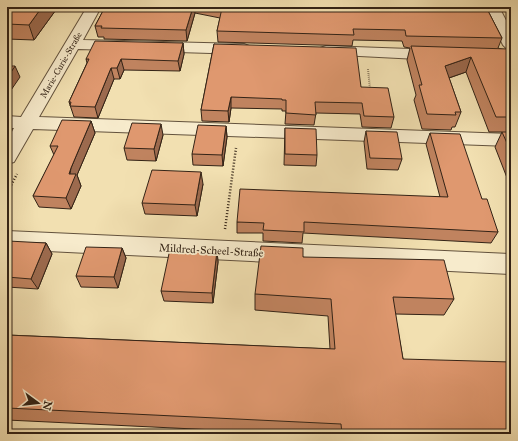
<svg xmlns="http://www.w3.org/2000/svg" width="518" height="441" font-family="'IM FELL Great Primer',serif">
<rect width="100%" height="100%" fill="#f2e0b1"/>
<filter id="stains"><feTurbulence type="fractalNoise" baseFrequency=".005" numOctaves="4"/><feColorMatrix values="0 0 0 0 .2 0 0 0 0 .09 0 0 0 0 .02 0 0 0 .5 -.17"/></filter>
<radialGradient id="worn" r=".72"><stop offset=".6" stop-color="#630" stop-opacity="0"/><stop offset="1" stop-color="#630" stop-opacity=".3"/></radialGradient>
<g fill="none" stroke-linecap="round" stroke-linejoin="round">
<defs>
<g id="minor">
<polygon points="87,7 101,7 83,40 244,44 249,46 252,49 249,52 244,54 78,49 39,117 511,134 511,146 33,129 14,162 7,164 7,141 14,128 7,128 7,116 21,117"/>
<polygon points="485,7 499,7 511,30 511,50 506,48 503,45"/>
<polygon points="326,46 438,50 444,52 446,55 444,58 438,60 320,54 318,51 320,48"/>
<polygon points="7,231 511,254 511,274 7,249"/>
</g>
</defs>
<use href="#minor" stroke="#63523d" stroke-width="2"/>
<polyline stroke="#332316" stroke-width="2" stroke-dasharray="0.5 1.5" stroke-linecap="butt" points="368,69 370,89"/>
<g stroke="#332316" stroke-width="2.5" stroke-dasharray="1 2" stroke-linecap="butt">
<polyline points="7,193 17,174"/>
<polyline points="225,229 236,148"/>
</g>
<use href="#minor" fill="#f7ebcc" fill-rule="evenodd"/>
</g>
<g fill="#c0835f" stroke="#332316">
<polygon points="7,7 58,7 34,40 7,39"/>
<polygon points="105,7 486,7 502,38 498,48 511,52 511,188 495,147 502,132 489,132 466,72 449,78 461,112 455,127 452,127 451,130 422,129 414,100 416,95 407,60 410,48 404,47 402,41 353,40 352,46 218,42 217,31 220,18 195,13 187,41 104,39 104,37 98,37 95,26"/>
<polygon points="183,43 184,54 180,71 124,70 120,79 114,79 98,118 74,117 69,102 87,63 86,59"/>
<polygon points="214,44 361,87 394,117 391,128 362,127 360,114 316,113 314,125 285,124 286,111 282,111 282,109 231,108 229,122 202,121 201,110"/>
<polygon points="91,121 95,133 77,175 81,186 71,209 39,207 33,196 54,155 50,146"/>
<polygon points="226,126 227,137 223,166 193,165 192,154"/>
<polygon points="285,128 317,155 316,166 284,165"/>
<polygon points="366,131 402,159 398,170 367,169 364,142"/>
<polygon points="430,133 482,199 498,232 491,243 303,233 302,243 263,241 263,233 237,233 237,222 440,197 426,144"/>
<polygon points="163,135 156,161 127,160 124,148"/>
<polygon points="203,184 197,216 145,214 142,203"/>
<polygon points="7,243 46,243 52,254 38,289 7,287"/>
<polygon points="122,248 126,258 118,288 81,287 76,276"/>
<polygon points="217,251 218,262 213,303 164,301 161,291"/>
<polygon points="303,257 454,299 444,315 395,314 403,359 511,434 298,434 7,420 7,335 330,349 328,316 255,310 255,294"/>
</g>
<g fill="#9c6a4e" stroke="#332316">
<polygon points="42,7 58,7 34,40 29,25"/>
<polygon points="193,7 194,7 195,13 187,41 186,30"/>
<polygon points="183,43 184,54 180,71 178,61"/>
<polygon points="471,57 466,72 440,81 445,66"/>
<polygon points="121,59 124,70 120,79 117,68"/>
<polygon points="15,66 20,77 7,96 7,78"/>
<polygon points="111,68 114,79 98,118 95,107"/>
<polygon points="231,97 231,108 229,122 228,111"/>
<polygon points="91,121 95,133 77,175 81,186 71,209 66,198 71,168"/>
<polygon points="161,124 163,135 156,161 154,149"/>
<polygon points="226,126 227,137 223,166 222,155"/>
<polygon points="201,172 203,184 197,216 195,205"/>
<polygon points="46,243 52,254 38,289 31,279"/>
<polygon points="122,248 126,258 118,288 114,277"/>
<polygon points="217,251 218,262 213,303 212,293"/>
</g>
<g fill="#df986f" stroke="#332316">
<polygon points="7,7 42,7 29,25 7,24"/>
<polygon points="105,7 193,7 186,30 101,28 102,26 95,26"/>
<polygon points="216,7 486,7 502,38 406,36 405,30 353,29 354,35 217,31 222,8"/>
<polygon points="95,41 183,43 178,61 121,59 117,68 111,68 95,107 70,106 71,102 69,102 89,59 86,59"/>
<polygon points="214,44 356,48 361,87 388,88 394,117 364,116 362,103 315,102 316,115 286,113 286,100 282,100 282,99 231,97 228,111 201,110"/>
<polygon points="411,46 509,49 511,52 511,117 496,117 471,57 445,66 461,112 455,112 456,115 427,114 419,85 422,85"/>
<polygon points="7,66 15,66 7,78"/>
<polygon points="62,120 91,121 71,168 69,174 76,174 66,198 33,196 58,146 50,146"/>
<polygon points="132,123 161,124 154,149 124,148"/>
<polygon points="198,125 226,126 222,155 192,154"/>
<polygon points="285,128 316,129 317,155 285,154"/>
<polygon points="366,131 397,132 402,159 370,158"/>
<polygon points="502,132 511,132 511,152"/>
<polygon points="430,133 460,134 482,199 487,199 498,232 304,222 304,232 263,230 264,223 237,222 240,189 448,197"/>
<polygon points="152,170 201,172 195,205 142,203"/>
<polygon points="8,241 46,243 31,279 7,277 7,243"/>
<polygon points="261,246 303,248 303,257 444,260 454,299 393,297 403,359 511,362 511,434 342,434 341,424 7,408 7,335 335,349 331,299 255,294"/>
<polygon points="86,247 122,248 114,277 76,276"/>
<polygon points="170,249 217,251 212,293 161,291"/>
</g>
<g text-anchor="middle" stroke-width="3.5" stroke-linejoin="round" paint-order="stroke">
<g font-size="9" fill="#332316" stroke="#f7ebcc">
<text transform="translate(61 65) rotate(-60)" y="3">Marie-Curie-Straße</text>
</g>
<g font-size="11" fill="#332316" stroke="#f7ebcc">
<text transform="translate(211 250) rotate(3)" y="4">Mildred-Scheel-Straße</text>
</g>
</g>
<rect width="518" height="441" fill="none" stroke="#f2e0b1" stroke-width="24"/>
<rect x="8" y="8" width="502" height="425" fill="none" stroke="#332316" stroke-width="2"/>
<rect x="12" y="12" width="494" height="417" fill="none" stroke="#332316"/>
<g transform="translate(38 403) rotate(105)" stroke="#f7ebcc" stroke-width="3" paint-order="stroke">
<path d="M0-3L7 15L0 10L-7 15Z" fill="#332316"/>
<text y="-6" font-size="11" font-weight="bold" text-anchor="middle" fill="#332316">N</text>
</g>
<rect width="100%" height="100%" filter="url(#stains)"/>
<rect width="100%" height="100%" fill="url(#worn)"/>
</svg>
